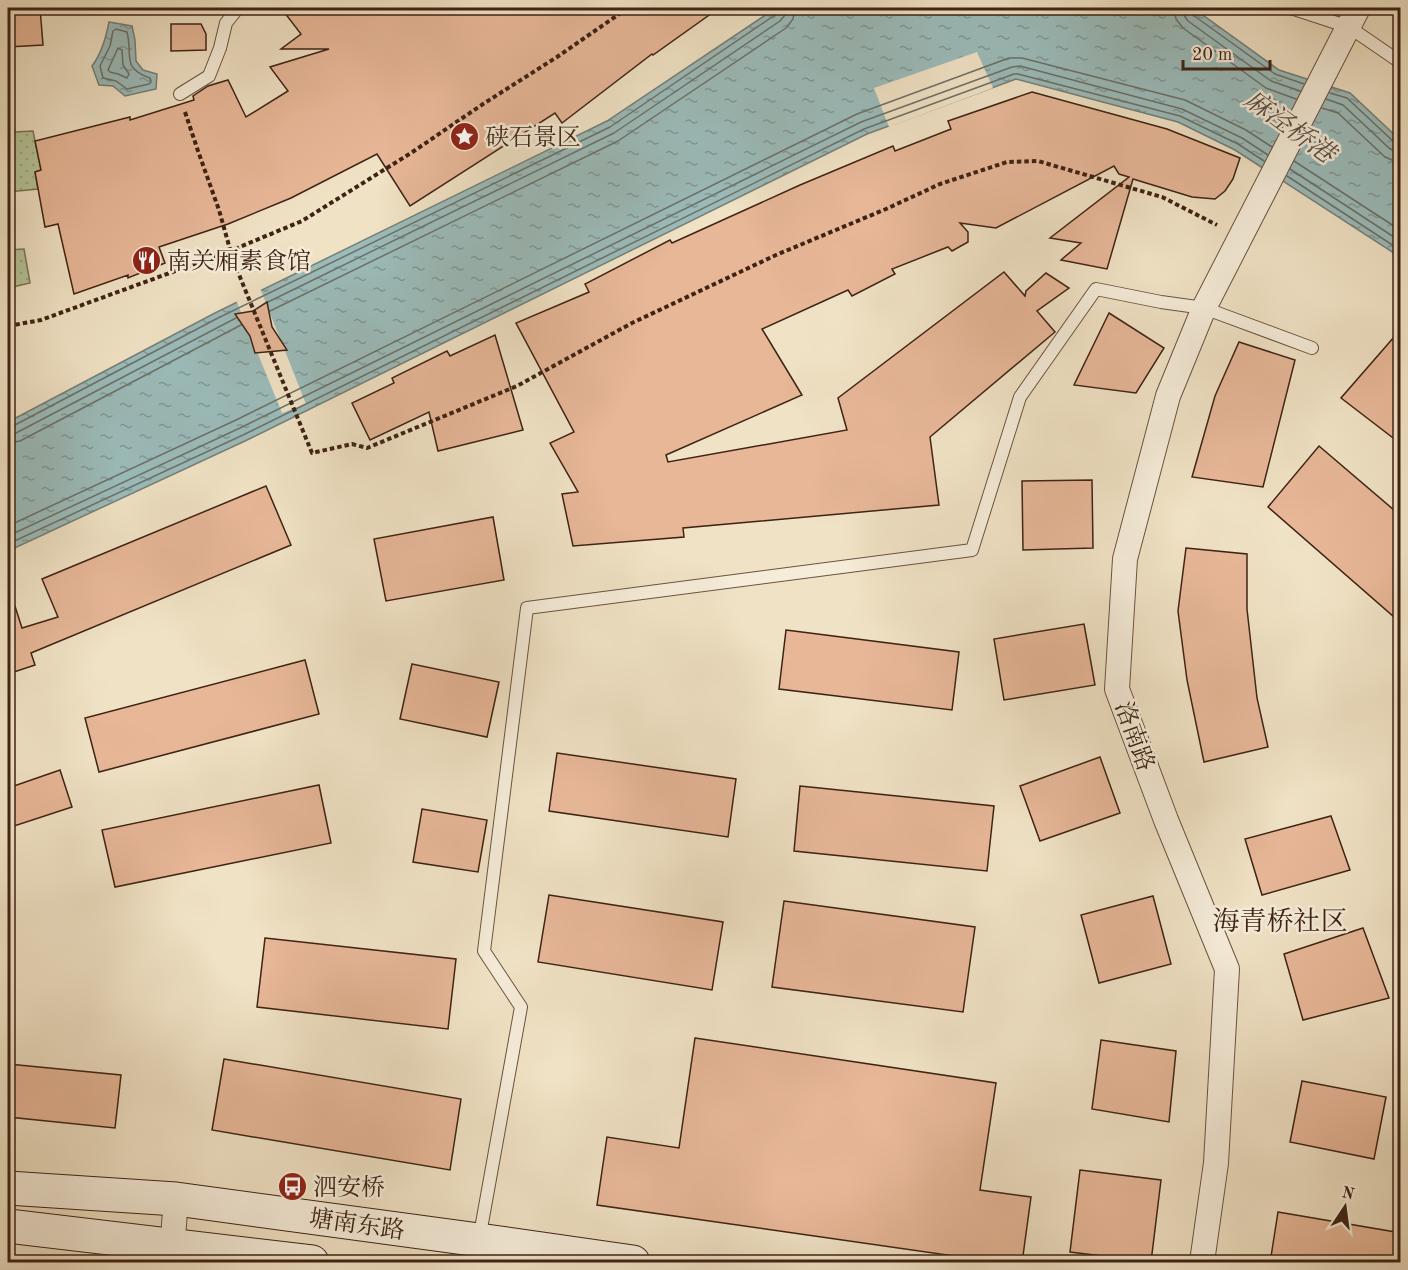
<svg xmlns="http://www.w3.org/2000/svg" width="1408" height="1270" font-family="'Old Standard TT','Noto Serif SC',serif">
<defs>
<pattern id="park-dots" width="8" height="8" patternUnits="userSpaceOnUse" patternTransform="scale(1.5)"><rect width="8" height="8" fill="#b5c498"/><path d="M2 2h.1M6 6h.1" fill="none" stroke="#9da882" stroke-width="1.8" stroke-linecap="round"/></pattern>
<pattern id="water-ripples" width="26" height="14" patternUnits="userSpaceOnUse" patternTransform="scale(1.5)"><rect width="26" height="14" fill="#9bbcbb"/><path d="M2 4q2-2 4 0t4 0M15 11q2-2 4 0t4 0" fill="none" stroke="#809897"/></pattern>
</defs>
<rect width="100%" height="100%" fill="#f0e2c5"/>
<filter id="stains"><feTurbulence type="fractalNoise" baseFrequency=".00333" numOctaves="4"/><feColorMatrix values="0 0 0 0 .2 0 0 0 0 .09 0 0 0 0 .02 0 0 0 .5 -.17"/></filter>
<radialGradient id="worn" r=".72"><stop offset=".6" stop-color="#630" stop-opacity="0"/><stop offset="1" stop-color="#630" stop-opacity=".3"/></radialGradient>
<g fill="url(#park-dots)" stroke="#7a7456" stroke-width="1.5">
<polygon points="8,90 15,132 33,131 41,170 35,172 38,189 8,192"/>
<polygon points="24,249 30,283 8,288 8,250"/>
</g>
<g fill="url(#water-ripples)" stroke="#767f78" stroke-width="1.5">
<polygon points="776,8 1193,8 1279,70 1350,93 1400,140 1400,257 1235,150 1178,122 1016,79 867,134 245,441 8,551 8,422 215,313 607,121"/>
<path d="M109 22 132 26 135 40 136 61 143 70 157 74 156 89 125 96 113 86 99 85 92 66C102 53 106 38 109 22Z"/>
</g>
<g fill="#f0e2c5">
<polygon points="977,52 993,88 889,127 874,88"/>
<polygon points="260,288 306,404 282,413 236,300"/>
</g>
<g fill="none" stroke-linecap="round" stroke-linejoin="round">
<g stroke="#6c7068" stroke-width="1.5">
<polyline points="1174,8 1176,19 1183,28 1266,88 1296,99"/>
<polyline points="1183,8 1184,15 1188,21 1271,81 1300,91"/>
<polyline points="1190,8 1190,11 1193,15 1275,74 1304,84"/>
<path d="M116 29 127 32C133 56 121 68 150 78L151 82 149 84 127 89 116 81 103 78 100 66 110 46 113 31Z"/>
<polygon points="118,48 122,50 123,65 129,74 127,78 118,74 110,72 108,70"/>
<polyline points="1330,93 1347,98 1394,142 1400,144"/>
<polyline points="1326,99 1343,105 1389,148 1394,151 1400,152"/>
<polyline points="1322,108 1338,113 1385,157 1392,160 1400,161"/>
<polyline points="1294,161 1400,230"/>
<polyline points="1290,169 1400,241"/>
<polyline points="1287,176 1400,250"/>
<polyline points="268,302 614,133 780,21 785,15 786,8"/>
<polyline points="270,311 618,141 786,28 793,19 795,8"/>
<polyline points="8,427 13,426 218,318 610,127 775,15 778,12 779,8"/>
<polyline points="8,434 16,433 236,318"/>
<polyline points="8,443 20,441 241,325"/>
<polyline points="8,526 236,420 857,114 1009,58 1022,58 1185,100 1246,130 1272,147"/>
<polyline points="8,536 240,428 861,122 1012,67 1020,66 1182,109 1242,138 1268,155"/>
<polyline points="8,544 243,435 864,129 1014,74 1018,74 1180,116 1238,144 1264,161"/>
</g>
</g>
<g fill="#e7b798" stroke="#3e2314" stroke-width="1.5">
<polygon points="8,8 40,8 43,45 8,47"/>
<polygon points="281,8 719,8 653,55 652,54 562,123 555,113 410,206 377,154 291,198 228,224 159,247 165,263 128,278 128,275 74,294 58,224 45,227 35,172 41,170 35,141 130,117 130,120 194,100 193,96 208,86 228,80 246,117 288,91 270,67 329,49 281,49 301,34"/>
<polygon points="171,24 201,24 206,34 206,50 171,51"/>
<polygon points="1032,92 1167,129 1240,158 1233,179 1225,191 1215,199 1192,197 1133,179 1107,269 1061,260 1081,243 1050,238 1129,177 1119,174 1114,166 996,228 960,223 968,232 968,242 952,251 948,247 892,269 895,274 852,296 848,290 762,329 802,395 666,455 668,462 847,430 838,398 1004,272 1025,296 1026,291 1046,273 1069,288 1037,311 1055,332 930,437 939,505 683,528 684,537 573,546 562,494 578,492 550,443 574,432 516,323 589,292 585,284 670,240 672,243 800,185 893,146 895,151 951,129 948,121"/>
<polygon points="267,302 272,327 287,350 255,353 250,336 235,314 253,311"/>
<polygon points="1109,313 1164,348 1136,393 1074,385"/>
<polygon points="1401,329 1401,444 1341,398"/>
<polygon points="495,335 523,430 438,451 429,412 370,440 352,403 394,383 392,378 447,351 450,356"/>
<polygon points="1239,342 1295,360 1263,487 1192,477 1215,396"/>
<polygon points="1319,446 1401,516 1401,623 1268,507"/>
<polygon points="1092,480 1093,548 1023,550 1022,481"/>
<polygon points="266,486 291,545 31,653 35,665 8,674 8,598 12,597 22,628 58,617 42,579"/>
<polygon points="493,517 504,580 386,601 374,539"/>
<polygon points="1186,548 1247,554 1247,609 1257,698 1268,747 1204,762 1187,680 1178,611"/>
<polygon points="1084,624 1095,685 1004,700 994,639"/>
<polygon points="786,630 959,652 952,710 779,689"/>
<polygon points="305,660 319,714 99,772 85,718"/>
<polygon points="412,664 499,682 487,737 400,719"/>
<polygon points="557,753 736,779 728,837 549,811"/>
<polygon points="1100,757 1120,813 1040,841 1020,786"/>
<polygon points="60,770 72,807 8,828 8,788"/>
<polygon points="319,785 331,843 115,887 102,830"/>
<polygon points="800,786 994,806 987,871 794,851"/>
<polygon points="422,809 487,820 478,872 413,862"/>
<polygon points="1331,816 1350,870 1262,895 1245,839"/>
<polygon points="549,895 723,922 712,990 538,962"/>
<polygon points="1153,896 1171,964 1099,983 1081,915"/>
<polygon points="784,901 975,927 963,1012 772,987"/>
<polygon points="1363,928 1389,998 1303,1020 1284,954"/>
<polygon points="265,938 456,959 448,1029 257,1007"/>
<polygon points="695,1038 996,1083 980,1190 1031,1197 1022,1263 1003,1263 597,1205 607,1137 679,1148"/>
<polygon points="1101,1040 1176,1051 1169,1122 1092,1109"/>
<polygon points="224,1059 461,1099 450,1170 212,1130"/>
<polygon points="8,1064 121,1075 115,1128 8,1117"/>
<polygon points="1302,1081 1386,1097 1374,1159 1290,1142"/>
<polygon points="1080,1170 1161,1180 1151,1262 1070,1252"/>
<polygon points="1278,1212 1401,1233 1401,1263 1270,1263"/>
</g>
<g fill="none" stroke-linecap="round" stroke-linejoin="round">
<defs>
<g id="lane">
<polyline points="1291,8 1349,27 1400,62"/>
<polyline points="180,94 209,76 220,48 226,23 238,8"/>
<polyline points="475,1262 521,1007 484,951 527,608 972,550 1020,397 1096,289 1161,302 1204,308 1312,348"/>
</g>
<g id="street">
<polyline points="171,1262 176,1199"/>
<polyline points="1202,1262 1216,1163 1227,969 1166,820 1117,689 1125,559 1168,396 1204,308 1358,8"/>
</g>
<g id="secondary">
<polyline points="8,1188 176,1199 479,1240 633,1262"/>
<polyline points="8,1226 312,1262"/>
</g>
</defs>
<use href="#lane" stroke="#6a5340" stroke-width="14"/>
<use href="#street" stroke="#6a5340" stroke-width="26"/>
<use href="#secondary" stroke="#3e2314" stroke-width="35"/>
<g stroke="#3e2314" stroke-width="4" stroke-dasharray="4.5 3" stroke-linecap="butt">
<polyline points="185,112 198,151 219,210 233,260 312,453 352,444 367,448 517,386 632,323 776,255 886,209 940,184 1007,162 1038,161 1162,197 1217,225"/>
<polyline points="8,326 41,320 230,251 302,221 411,153 483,104 557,57 628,8"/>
</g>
<use href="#lane" stroke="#f5ecd9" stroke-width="12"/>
<use href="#street" stroke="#f5ecd9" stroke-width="24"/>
<use href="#secondary" stroke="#f5ecd9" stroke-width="33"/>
</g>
<defs>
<symbol id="sight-disc" viewBox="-11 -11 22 22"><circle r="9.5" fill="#8f2418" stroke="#f5ecd9"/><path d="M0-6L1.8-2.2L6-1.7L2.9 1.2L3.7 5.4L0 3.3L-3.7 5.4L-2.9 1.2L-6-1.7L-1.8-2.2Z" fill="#fff"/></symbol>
<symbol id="restaurant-disc" viewBox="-11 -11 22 22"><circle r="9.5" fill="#8f2418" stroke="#f5ecd9"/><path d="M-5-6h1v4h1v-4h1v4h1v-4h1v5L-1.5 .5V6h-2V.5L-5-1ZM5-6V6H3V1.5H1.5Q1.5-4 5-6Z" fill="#fff"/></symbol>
<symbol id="bus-disc" viewBox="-11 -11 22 22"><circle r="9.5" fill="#8f2418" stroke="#f5ecd9"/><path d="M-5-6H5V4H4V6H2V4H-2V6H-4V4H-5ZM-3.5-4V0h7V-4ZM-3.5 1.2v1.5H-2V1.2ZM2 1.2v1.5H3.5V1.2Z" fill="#fff"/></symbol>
</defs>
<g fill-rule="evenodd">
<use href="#sight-disc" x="448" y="120" width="33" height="33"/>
<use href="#restaurant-disc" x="130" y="244" width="33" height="33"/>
<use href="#bus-disc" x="276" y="1170" width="33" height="33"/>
</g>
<g text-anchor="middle" stroke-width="5" stroke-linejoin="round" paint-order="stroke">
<g font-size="24" fill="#3e2314" stroke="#f5ecd9" text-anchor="start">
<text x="485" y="145">硖石景区</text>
<text x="167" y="269">南关厢素食馆</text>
<text x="313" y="1195">泗安桥</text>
</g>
<g font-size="24" fill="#3e2314" stroke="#f5ecd9">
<text transform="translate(1135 736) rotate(70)" y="8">洛南路</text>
<text transform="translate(357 1224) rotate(8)" y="8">塘南东路</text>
</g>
<g font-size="26" font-style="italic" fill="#5a5146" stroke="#f5ecd9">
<text transform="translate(1290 126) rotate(36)" y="9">麻泾桥港</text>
</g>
<g font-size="27" fill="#3e2314" stroke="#f5ecd9">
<text x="1280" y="930">海青桥社区</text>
</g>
</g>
<rect width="1408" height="1270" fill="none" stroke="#f0e2c5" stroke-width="30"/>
<rect x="9" y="9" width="1390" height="1252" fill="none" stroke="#3e2314" stroke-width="3"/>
<rect x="15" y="15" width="1378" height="1240" fill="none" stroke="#3e2314" stroke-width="1.5"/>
<g transform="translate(1345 1207) rotate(13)" stroke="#f5ecd9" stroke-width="4.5" paint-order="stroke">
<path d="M0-4.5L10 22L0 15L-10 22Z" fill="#3e2314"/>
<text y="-9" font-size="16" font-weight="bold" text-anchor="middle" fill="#3e2314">N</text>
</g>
<path d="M1183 60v9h87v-9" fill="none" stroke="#3e2314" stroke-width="3"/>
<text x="1192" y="60" font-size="18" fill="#3e2314" stroke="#f5ecd9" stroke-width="4.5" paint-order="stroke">20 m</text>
<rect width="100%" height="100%" filter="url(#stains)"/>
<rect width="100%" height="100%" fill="url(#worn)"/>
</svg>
